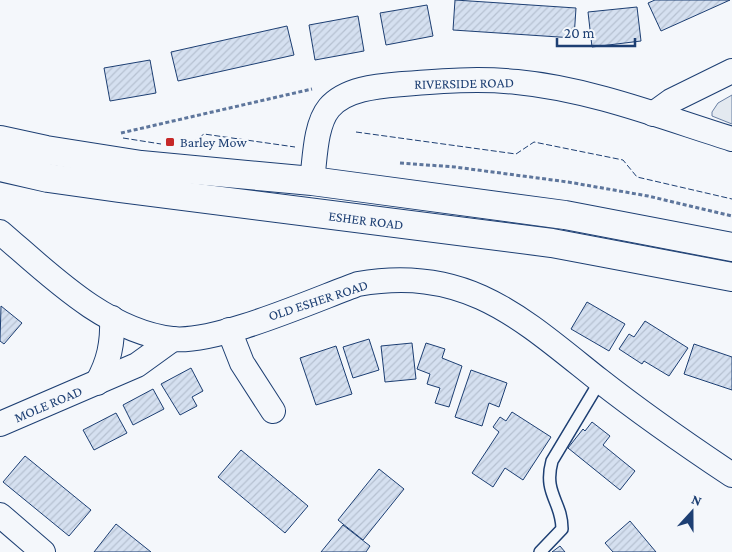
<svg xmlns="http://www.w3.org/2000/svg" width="732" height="552" font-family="'Crimson Pro',serif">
<defs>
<pattern id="building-hatch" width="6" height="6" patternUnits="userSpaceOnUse" patternTransform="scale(1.25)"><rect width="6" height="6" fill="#d5e0f0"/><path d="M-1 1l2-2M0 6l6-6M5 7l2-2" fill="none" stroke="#b6c1d1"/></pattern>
</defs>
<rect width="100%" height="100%" fill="#f4f7fb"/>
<polygon fill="#e3e9f0" stroke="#687fa3" points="732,95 732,124 712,116 712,112 718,103"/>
<g fill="url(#building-hatch)" stroke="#1d3f73">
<polygon points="455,0 576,8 574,38 453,30"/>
<polygon points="655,0 730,0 661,31 648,3"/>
<polygon points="427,5 433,36 386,45 380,13"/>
<polygon points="637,7 641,41 592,47 588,12"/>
<polygon points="358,16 364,51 315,60 309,25"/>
<polygon points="287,26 294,55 178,81 171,52"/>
<polygon points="150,60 156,93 110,101 104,68"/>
<polygon points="587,302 625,324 609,351 571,329"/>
<polygon points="1,306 22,323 4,344 0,341"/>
<polygon points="645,321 688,348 669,376 644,361 642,364 619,349 629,334 634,337"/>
<polygon points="369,339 379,370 353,378 343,347"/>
<polygon points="412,343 416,379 385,382 381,346"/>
<polygon points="426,343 445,349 442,358 462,366 449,407 435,403 440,388 427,384 430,374 417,369"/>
<polygon points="694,344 732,357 732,390 684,374"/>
<polygon points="336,346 352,394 316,405 300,358"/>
<polygon points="191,368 203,391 192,397 197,406 180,415 161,384"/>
<polygon points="471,370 507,383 499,407 489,403 482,426 455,417"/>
<polygon points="153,389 164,409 133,425 123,405"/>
<polygon points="512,412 551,437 523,480 505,468 493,487 472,473 499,432 493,427 500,417 506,421"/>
<polygon points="116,413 127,433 94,450 83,430"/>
<polygon points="592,422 610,436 603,445 635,471 620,490 568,448 583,429 585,431"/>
<polygon points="241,450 308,506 285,533 218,477"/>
<polygon points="25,456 91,510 69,536 3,482"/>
<polygon points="379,469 404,489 363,540 338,520"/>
<polygon points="630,521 656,552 613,552 605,543"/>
<polygon points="116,524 151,552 94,552"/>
<polygon points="343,525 370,546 366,552 321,552"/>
<polygon points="560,546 565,552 552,552"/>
</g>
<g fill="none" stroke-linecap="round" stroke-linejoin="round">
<defs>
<path id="lane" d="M540 552 562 529C562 501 543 494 552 461L600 381"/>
<g id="street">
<polyline points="653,114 671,101 732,71"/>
<path d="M312 181C315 159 315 125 329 108 346 88 380 86 403 84 441 81 479 78 517 82 590 89 662 117 732 139"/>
<path d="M0 232C49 274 105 331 172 339 216 344 314 300 358 284 466 265 520 317 599 380 641 413 687 445 732 475"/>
<polyline points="229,330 242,363 273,411"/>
<path d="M97 383C109 362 113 343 112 318"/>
<polyline points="0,424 137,365 173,339"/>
<polyline points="0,515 43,552"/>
</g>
<g id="primary">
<polyline points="0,140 46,150 141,165 312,181 565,215 732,247"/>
<polyline points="0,167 48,178 119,188 552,243 732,277"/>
</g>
</defs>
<use href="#lane" stroke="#1d3f73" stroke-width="14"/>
<use href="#street" stroke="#1d3f73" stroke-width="26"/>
<use href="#primary" stroke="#1d3f73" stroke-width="30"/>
<g stroke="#5e769c" stroke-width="3" stroke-dasharray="4 2.5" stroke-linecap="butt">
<polyline points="121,133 312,89"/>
<polyline points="400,163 455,167 568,182 648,196 732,216"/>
</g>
<use href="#lane" stroke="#f4f7fb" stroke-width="11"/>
<use href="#street" stroke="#f4f7fb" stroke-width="24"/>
<use href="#primary" stroke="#f4f7fb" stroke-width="28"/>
<g stroke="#1d3f73" stroke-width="1" stroke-dasharray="6 2.5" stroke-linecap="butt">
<polyline points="356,132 516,154 534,142 623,160 637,177 732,199"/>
<polyline points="123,138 161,144"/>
<polyline points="185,148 204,134 295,147"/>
</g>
</g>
<rect fill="#c62828" stroke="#f4f7fb" stroke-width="2" x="165" y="137" width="10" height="10" rx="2.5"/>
<g text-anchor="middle" stroke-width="4" stroke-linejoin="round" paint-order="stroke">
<g font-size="14" fill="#1d3f73" stroke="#f4f7fb">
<text transform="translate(464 83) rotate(-1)" y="5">RIVERSIDE ROAD</text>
<text transform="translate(366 220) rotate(7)" y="5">ESHER ROAD</text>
<text transform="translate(318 300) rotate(-18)" y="5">OLD ESHER ROAD</text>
<text transform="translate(48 404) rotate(-23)" y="5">MOLE ROAD</text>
</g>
<g font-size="14" fill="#1d3f73" stroke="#f4f7fb" text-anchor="start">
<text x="180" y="147">Barley Mow</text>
</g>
</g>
<g transform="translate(692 512) rotate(21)" stroke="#f4f7fb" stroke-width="4" paint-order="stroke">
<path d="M0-4L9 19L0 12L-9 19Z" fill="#1d3f73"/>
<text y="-8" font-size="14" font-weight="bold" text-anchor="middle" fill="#1d3f73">N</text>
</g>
<path d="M557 38v8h78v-8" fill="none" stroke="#1d3f73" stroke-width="2.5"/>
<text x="564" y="38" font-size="15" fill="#1d3f73" stroke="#f4f7fb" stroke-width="4" paint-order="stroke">20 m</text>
</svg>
